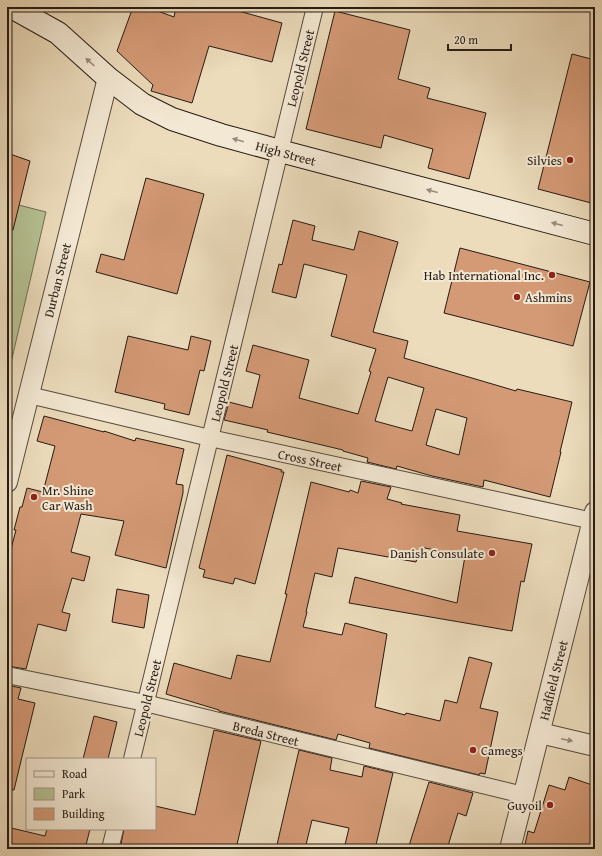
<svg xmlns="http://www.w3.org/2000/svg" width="602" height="856" font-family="'Gentium Book Plus',serif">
<rect width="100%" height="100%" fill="#ecdcbc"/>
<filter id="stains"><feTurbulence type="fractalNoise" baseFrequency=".005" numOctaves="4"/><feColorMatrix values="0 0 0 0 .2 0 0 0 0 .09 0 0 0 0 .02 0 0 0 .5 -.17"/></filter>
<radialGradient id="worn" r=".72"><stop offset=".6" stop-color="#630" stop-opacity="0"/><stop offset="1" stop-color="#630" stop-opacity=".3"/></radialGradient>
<polygon fill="#b5c193" stroke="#6e6e54" points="7,202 46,212 7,380"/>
<g fill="#d49a76" stroke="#261b14" fill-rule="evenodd">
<polygon points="133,7 147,7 174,17 176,7 224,7 282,23 272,62 209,46 192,103 151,91 153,85 117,51"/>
<polygon points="335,11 410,30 398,79 430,88 427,98 486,113 469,179 428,168 433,149 384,135 381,148 306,129"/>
<polygon points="572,54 595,60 595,204 538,189"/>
<polygon points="7,153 30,161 13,230 7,230"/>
<polygon points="146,178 204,194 177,294 96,272 101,254 124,260"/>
<path d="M293 220 315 226 312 240 354 250 359 231 398 242 373 332 408 341 404 358 516 391 517 389 572 402 560 452H561L550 497 484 480 483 487 432 476 397 466 396 469 367 462 368 458 343 451V450L267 432 268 430 224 420 229 402 252 408 260 375 246 371 253 345 309 360 299 398 358 414 371 372 369 371 376 349 331 336 347 275 304 264 296 298 272 292 279 264 282 265ZM388 377 424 388 412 431 375 421ZM436 409 467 418 459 455 426 445Z"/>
<polygon points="460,248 590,282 573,346 444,313"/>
<polygon points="128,336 188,350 191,336 211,341 204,371 200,370 189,415 164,409 165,404 115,392"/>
<polygon points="44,416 104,432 104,431 135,441 136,438 184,449 176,484 183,485 183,493 166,568 115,555 124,521 81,514 71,552 90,557 84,581 72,578 62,612 70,614 66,631 38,624 26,669 7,666 7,564 16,530 14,530 20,507 22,507 27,488 43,492 55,446 37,441"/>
<polygon points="227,455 282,470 281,472 284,472 255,584 235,578 233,584 203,577 205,570 199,568"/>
<polygon points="361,481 391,487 387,499 402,503 401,504 460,515 457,531 532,544 524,582 521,581 512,631 349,603 355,577 457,603 465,556 420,547 416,562 338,548 332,577 315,573 306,612 307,612 303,627 342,635 345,623 387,634 375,707 405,715 406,713 440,721 445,700 457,703 469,657 492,663 480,708 498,712 485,774 480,773 479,775 369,748 370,743 338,734 336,740 219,711 219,710 166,694 174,663 231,679 237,655 270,662 287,594 285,594 311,482 349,492 350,490 358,493"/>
<polygon points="117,589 149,595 144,628 112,622"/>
<polygon points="7,685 21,688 18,699 35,703 14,790 7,790"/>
<polygon points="94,716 117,722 108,759 83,759"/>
<polygon points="214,730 261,741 236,849 120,849 124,829 155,829 155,806 195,815"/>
<polygon points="299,750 332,758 330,770 362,777 364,766 393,773 375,849 344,849 349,828 312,820 305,849 276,849"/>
<polygon points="569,777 595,786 595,849 524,849 528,831 534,833 549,785 565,790"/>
<polygon points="429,782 473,793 466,816 458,813 447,849 408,849"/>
<polygon points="7,827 45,836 47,829 90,829 85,849 7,849"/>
</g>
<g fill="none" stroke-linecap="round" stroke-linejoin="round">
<defs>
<g id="minor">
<polyline points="29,395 210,438 593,521"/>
<polyline points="7,675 145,703 523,795"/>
<polyline points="132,759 315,7"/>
<polyline points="110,849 115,829"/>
</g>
<g id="tertiary">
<polyline points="7,482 108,78"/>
<polyline points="540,733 595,746"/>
<polyline points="510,849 595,512"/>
</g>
<polyline id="secondary" points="7,7 15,9 58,33 108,78 142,104 172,119 221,135 280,151 595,234"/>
</defs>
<use href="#minor" stroke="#584b3e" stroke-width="18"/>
<use href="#tertiary" stroke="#584b3e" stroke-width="22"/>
<use href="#secondary" stroke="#261b14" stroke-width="24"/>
<use href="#minor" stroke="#f3e8d3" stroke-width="16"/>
<use href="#tertiary" stroke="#f3e8d3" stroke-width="20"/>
<use href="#secondary" stroke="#f3e8d3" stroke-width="22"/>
</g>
<defs><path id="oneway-solid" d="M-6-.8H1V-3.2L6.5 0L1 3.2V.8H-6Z"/></defs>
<g fill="#978c7d">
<use href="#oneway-solid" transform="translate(90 62) rotate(-138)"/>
<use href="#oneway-solid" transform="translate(238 140) rotate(-164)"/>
<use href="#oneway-solid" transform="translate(432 191) rotate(-165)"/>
<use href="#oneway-solid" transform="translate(557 224) rotate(-165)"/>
<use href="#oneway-solid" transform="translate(567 740) rotate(12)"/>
</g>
<g fill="#8f2418" stroke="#f3e8d3" stroke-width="1.5">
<circle cx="570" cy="160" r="4"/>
<circle cx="552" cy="275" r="4"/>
<circle cx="517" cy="297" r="4"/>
<circle cx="34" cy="497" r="4"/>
<circle cx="492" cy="553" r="4"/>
<circle cx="473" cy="750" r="4"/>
<circle cx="550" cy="805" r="4"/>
</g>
<g text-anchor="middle" stroke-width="4" stroke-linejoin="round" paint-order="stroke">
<g font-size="13" fill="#261b14" stroke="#f3e8d3">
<text transform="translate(300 68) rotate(-76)" y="5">Leopold Street</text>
<text transform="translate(286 153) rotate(15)" y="5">High Street</text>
<text transform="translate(57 280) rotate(-76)" y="5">Durban Street</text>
<text transform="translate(224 383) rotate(-76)" y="5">Leopold Street</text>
<text transform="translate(310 460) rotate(12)" y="5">Cross Street</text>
<text transform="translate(553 680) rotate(-76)" y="5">Hadfield Street</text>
<text transform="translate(147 698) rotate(-76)" y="5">Leopold Street</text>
<text transform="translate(266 733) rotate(14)" y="5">Breda Street</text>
</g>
<g font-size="13" fill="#261b14" stroke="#f3e8d3" text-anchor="end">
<text x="562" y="165">Silvies</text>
<text x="544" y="280">Hab International Inc.</text>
<text x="525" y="302" text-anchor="start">Ashmins</text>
<text x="42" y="495" text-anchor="start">Mr. Shine<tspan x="42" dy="15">Car Wash</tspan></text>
<text x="484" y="558">Danish Consulate</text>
<text x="481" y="755" text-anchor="start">Camegs</text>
<text x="542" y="810">Guyoil</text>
</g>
</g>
<rect width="602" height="856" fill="none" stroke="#ecdcbc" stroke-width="24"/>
<rect x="8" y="8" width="586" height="840" fill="none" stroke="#261b14" stroke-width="2"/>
<rect x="12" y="12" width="578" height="832" fill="none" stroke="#261b14"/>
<rect x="26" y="758" width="130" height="72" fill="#f3e8d3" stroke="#a19687"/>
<rect x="34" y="771" width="20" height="6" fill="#f3e8d3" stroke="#a19687"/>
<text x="62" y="778" font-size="12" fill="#261b14">Road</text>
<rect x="34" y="788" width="20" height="12" fill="#b5c193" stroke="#a19687"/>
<text x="62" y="798" font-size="12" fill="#261b14">Park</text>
<rect x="34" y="808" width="20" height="12" fill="#d49a76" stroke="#a19687"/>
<text x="62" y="818" font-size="12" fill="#261b14">Building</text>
<path d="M448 44v6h63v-6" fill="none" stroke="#261b14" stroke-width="2"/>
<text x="454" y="44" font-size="12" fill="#261b14" stroke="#f3e8d3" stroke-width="3" paint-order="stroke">20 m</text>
<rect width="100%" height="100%" filter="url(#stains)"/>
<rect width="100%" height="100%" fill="url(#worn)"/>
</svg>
